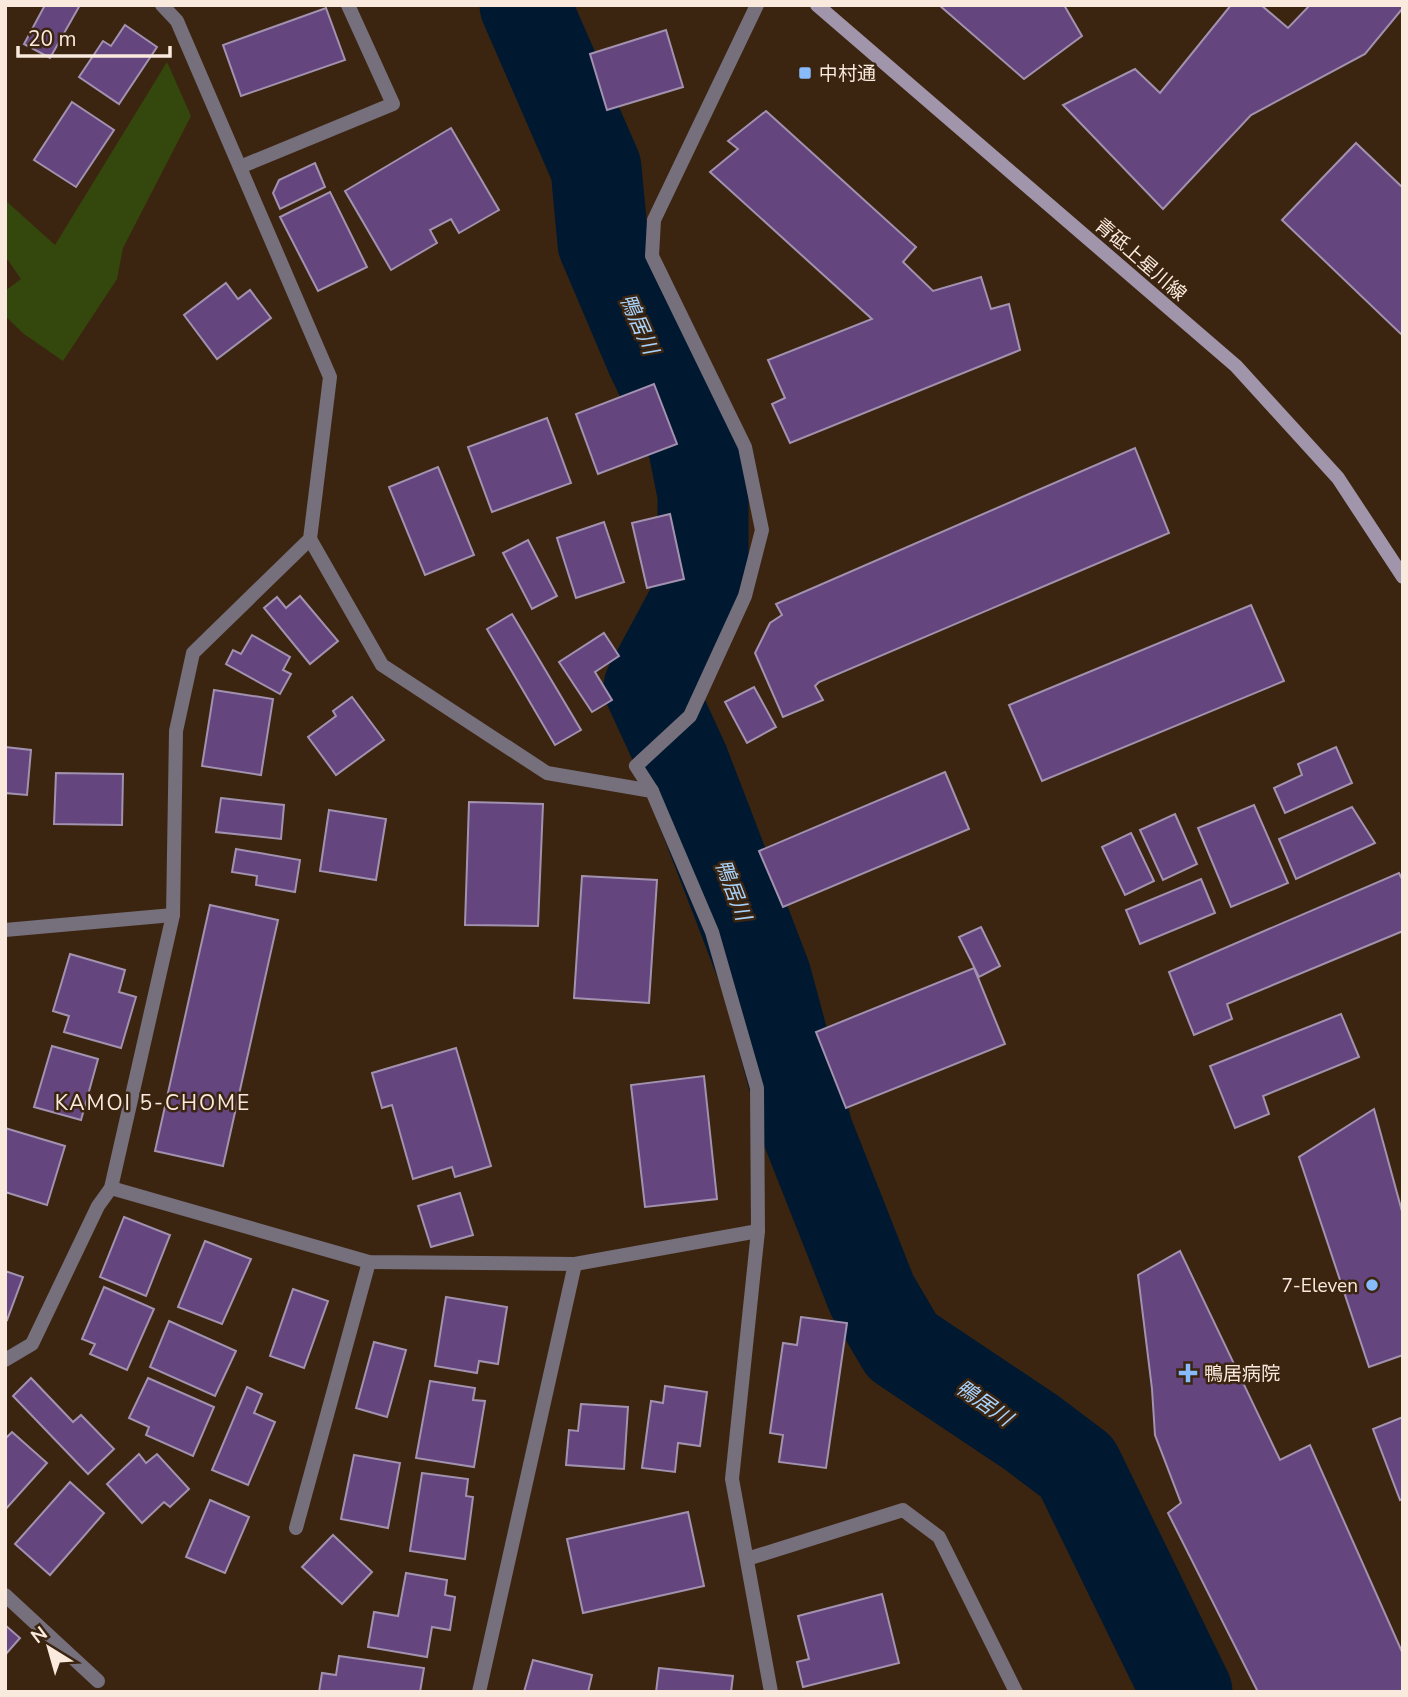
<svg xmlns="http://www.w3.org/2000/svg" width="1408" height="1697" font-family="'Nunito Sans','Noto Sans JP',sans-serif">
<rect width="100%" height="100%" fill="#3c2510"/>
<polygon fill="#34470c" points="167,62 191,116 123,248 117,279 63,361 24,334 5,316 5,291 21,279 5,256 5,200 55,245"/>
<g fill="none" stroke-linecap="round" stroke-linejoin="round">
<polyline stroke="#001930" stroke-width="91" points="525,5 596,168 603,243 651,356 693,444 703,494 703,587 649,687 684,763 766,977 808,1133 872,1295 902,1346 1032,1433 1077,1467 1187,1692"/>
</g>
<g fill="#64457d" stroke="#a292b0" stroke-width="2">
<polygon points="45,5 80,5 50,58 24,44"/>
<polygon points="939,5 1064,5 1082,36 1024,79"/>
<polygon points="1231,5 1261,5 1288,28 1310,5 1403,5 1403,8 1365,54 1251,115 1163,209 1063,105 1135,69 1160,93"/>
<polygon points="326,8 345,60 241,96 223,45"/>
<polygon points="125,25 157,47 119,104 79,77 103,41 111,46"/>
<polygon points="666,30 683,87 607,110 590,54"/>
<polygon points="72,102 114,130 76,187 34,160"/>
<polygon points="766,111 916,247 903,262 933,291 981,277 991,309 1009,304 1020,350 790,443 772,404 785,398 768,360 872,319 710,172 738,149 728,141"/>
<polygon points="451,128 499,210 459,233 451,219 430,230 437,243 391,270 345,191"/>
<polygon points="1356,143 1403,188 1403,336 1282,220"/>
<polygon points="315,163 325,187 280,209 273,193 279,180"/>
<polygon points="330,192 367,267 318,291 280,217"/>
<polygon points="226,283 238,299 250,290 271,318 217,359 184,315"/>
<polygon points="654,384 677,444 598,474 576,414"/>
<polygon points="547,418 571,483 492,512 468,447"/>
<polygon points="1135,448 1169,533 819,682 815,686 823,700 783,717 755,653 770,623 782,615 776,604"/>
<polygon points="438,467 474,555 425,575 389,487"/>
<polygon points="670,514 684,579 647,588 632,523"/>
<polygon points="604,522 624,582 576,598 557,538"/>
<polygon points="528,540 557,596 532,609 503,553"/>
<polygon points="300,596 338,641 310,664 264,608 277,597 286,608"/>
<polygon points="1251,605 1284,681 1042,781 1009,705"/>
<polygon points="512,614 581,730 555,745 487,629"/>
<polygon points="604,633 619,656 595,672 612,700 592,712 559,662"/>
<polygon points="252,635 290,657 283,670 291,674 280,694 226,664 233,650 241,654"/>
<polygon points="754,687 776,727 747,743 725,702"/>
<polygon points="214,690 273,699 261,775 202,766"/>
<polygon points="352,697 384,740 336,775 308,737 336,716 333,711"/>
<polygon points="5,747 31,750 27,795 5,793"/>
<polygon points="1336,747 1352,783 1285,813 1274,788 1302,775 1298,764"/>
<polygon points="945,772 969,829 783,907 759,851"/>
<polygon points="56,773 123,774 122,825 54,824"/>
<polygon points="221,798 284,805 281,839 216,832"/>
<polygon points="469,802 543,804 538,926 465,925"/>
<polygon points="1254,805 1288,883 1231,907 1198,828"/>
<polygon points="1352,807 1375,843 1296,879 1279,839"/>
<polygon points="329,810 386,819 376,880 320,871"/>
<polygon points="1175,814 1197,864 1163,880 1140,830"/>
<polygon points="1131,833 1154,881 1125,895 1102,847"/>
<polygon points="236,849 300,860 295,892 256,885 257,876 232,872"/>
<polygon points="1399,873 1403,881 1403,931 1227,1004 1232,1019 1194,1035 1169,972"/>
<polygon points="582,876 657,880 649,1003 574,998"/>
<polygon points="1201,879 1215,913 1140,944 1126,910"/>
<polygon points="210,905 278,920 223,1166 155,1151"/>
<polygon points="981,927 1000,966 979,977 959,937"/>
<polygon points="70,954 125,970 119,992 136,997 121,1048 64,1032 69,1016 53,1011"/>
<polygon points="974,968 1005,1044 846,1108 816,1032"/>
<polygon points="1341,1014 1359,1057 1263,1096 1269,1114 1235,1128 1210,1066"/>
<polygon points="52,1046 98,1059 81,1120 34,1107"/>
<polygon points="456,1048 491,1166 455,1177 452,1167 413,1179 392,1105 382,1108 372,1073"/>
<polygon points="704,1076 717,1199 645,1207 631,1085"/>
<polygon points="1374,1109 1403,1215 1403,1355 1369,1367 1299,1157"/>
<polygon points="5,1128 65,1146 47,1205 5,1192"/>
<polygon points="460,1193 473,1235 431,1247 418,1206"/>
<polygon points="124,1217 170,1235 146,1296 100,1277"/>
<polygon points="205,1241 251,1259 222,1324 178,1307"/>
<polygon points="1180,1251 1280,1460 1310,1445 1403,1654 1403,1692 1258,1692 1168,1513 1181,1503 1155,1435 1152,1389 1138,1275"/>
<polygon points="5,1271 23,1277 7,1320 5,1319"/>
<polygon points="104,1287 154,1309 127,1370 90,1354 95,1344 82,1339"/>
<polygon points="293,1289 328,1301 304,1368 270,1356"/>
<polygon points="446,1297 507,1307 498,1364 479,1361 477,1373 435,1366"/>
<polygon points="801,1317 847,1323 826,1468 779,1462 783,1435 770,1433 783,1343 797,1345"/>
<polygon points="169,1321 236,1351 215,1396 150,1367"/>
<polygon points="374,1342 406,1350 387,1417 356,1408"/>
<polygon points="31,1378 73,1422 81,1415 114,1449 88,1474 13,1396"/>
<polygon points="148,1378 214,1407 193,1456 146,1435 149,1427 129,1418"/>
<polygon points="430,1381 475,1388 473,1400 485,1401 474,1467 416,1458"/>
<polygon points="665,1386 707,1392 700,1446 678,1443 675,1472 642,1468 651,1401 663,1403"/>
<polygon points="247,1387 262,1394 254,1413 275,1422 248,1485 212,1470"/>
<polygon points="581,1404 628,1407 624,1469 566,1465 569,1430 578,1431"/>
<polygon points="1403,1417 1403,1499 1400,1500 1373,1429"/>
<polygon points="12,1432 47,1463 5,1510 5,1439"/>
<polygon points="139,1454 146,1463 157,1454 189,1489 170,1507 164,1502 142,1523 107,1484"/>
<polygon points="354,1455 400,1463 388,1528 341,1519"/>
<polygon points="422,1473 468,1479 466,1496 473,1497 465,1559 410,1551"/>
<polygon points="70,1482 104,1513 50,1575 15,1544"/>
<polygon points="210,1500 249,1517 225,1573 186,1557"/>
<polygon points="688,1512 704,1586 583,1613 567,1539"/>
<polygon points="333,1535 372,1572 342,1604 302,1567"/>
<polygon points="406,1573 447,1580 445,1595 455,1597 450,1630 432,1627 427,1657 368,1647 374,1612 398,1616"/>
<polygon points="882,1594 899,1663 803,1687 797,1662 809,1659 798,1616"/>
<polygon points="5,1625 20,1638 5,1655"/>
<polygon points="339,1656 424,1668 420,1692 319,1692 322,1673 336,1675"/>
<polygon points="533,1660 592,1675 588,1692 524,1692"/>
<polygon points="659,1668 733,1676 731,1692 656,1692"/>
</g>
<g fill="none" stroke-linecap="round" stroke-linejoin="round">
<g stroke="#766f7c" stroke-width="14">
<polyline points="240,167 393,104 348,5"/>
<polyline points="310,539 382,665 547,773 652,791 712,932 757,1088 758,1231 732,1479 771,1692"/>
<polyline points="652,791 636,766 690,716 745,596 762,530 745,447 652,256 654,220 757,5"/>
<polyline points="5,930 173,915"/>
<polyline points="111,1188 369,1262 575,1264 758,1231"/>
<polyline points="5,1360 32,1344 98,1206 111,1188 173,915 176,731 193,653 310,539 330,377 177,21 162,5"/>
<polyline points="296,1528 369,1262"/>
<polyline points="747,1559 903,1510 939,1537 1016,1692"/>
<polyline points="5,1595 98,1681"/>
<polyline points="479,1692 575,1264"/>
</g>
<polyline stroke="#a095aa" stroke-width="14" points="817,5 1236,366 1338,478 1403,577"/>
</g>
<g fill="#87bbfb" stroke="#3c2510" stroke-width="2.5">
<rect x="798" y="66" width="14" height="14" rx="3.5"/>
<circle cx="1372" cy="1285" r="7"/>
<path d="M1184.5 1362.5h7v7h7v7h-7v7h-7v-7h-7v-7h7z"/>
</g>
<g text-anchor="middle" stroke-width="5" stroke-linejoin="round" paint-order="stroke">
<g font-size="19" fill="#faeade" stroke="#3c2510" text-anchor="start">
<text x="819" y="80">中村通</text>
<text x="1358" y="1292" text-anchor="end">7-Eleven</text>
<text x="1204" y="1380">鴨居病院</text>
</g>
<g font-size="19" fill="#faeade" stroke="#3c2510">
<text transform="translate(1141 259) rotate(41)" y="7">青砥上星川線</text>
</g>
<g font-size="21" font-style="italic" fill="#a6d2fc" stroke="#3c2510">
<text transform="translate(639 324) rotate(66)" y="7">鴨居川</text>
<text transform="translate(733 890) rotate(69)" y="7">鴨居川</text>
<text transform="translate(984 1403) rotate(35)" y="7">鴨居川</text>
</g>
<g font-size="21" letter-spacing="2" fill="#faeade" stroke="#3c2510">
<text x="153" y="1110">KAMOI 5-CHOME</text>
</g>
</g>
<rect width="1408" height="1697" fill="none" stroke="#faeade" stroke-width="14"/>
<g transform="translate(49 1648) rotate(323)" stroke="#3c2510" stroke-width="5" paint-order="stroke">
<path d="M0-5L12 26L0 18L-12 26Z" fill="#faeade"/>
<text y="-10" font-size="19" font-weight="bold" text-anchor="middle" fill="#faeade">N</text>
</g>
<path d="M18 46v10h152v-10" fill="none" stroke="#faeade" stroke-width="3.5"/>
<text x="28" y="46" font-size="21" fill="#faeade" stroke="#3c2510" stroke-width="5" paint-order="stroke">20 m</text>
</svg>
